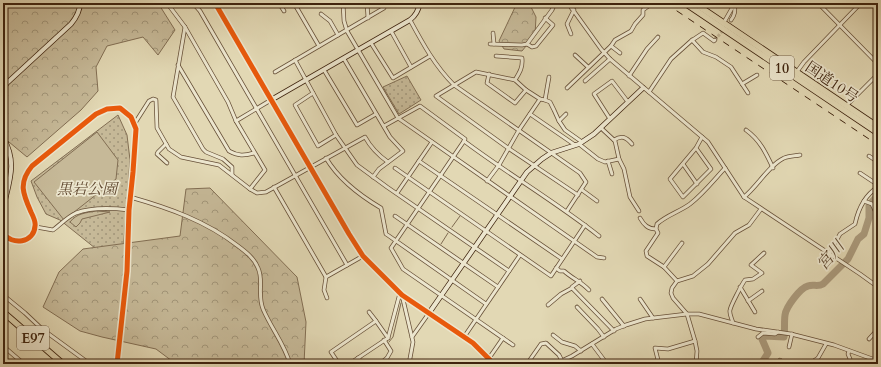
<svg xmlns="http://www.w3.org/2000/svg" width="881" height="367" font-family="Cardo,'Noto Serif JP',serif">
<defs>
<pattern id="grass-dots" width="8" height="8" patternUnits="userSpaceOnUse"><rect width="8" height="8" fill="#c6b998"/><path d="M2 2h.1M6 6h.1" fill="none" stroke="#a2967a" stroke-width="1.8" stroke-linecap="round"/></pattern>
<pattern id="forest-crowns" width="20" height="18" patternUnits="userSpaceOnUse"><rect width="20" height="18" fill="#c6b998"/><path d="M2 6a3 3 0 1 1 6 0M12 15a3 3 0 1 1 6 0" fill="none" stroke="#a2967a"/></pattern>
</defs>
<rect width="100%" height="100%" fill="#e2d8b4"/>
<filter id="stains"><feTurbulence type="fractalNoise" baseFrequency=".005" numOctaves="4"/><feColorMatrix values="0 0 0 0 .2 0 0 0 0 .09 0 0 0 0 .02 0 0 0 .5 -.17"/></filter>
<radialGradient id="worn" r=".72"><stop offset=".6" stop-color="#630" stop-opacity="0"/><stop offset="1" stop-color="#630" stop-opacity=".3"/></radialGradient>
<g fill="url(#grass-dots)" stroke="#826e53">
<polygon points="407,76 421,100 399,114 383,87"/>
<polygon points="118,115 127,135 130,160 122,267 107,269 95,248 60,220 46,214 37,197 31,181"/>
</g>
<g fill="url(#forest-crowns)" stroke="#826e53">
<polygon points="3,3 158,3 175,30 158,55 143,37 107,46 96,67 98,91 81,110 27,157 3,137"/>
<polygon points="517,3 529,3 536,17 535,35 522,51 504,49 499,41"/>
<polygon points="210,188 297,277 306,322 304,364 176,364 156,349 102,337 80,331 43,307 59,272 83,249 180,236 186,189"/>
<path d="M96 211 110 212 82 219 80 223 76 227 70 222C77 213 86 213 96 211Z"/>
</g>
<polygon fill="#c6b998" stroke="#826e53" points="97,132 118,160 116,179 64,220 34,182"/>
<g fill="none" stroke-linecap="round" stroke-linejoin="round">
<g stroke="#7f6a50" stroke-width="1">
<polyline points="452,227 460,216"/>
<polyline points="441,244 448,233"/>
<polyline points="389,342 393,337 401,303"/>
</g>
<path stroke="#aa9a7c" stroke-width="7" d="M761 364 768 353 762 339 765 336 784 337C785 330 784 322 785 315 786 307 800 288 808 286 813 284 818 287 823 284L848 259 858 239 864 234 869 218V205L878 195"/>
<polyline stroke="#c1b493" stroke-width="3" stroke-dasharray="3 1.5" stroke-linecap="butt" points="715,40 724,29"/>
<defs>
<g id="street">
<polyline points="167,3 185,27 228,102 236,121 265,170 250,189"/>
<polyline points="193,3 200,11 347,265"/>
<polyline points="279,3 284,11"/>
<polyline points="294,3 319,46"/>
<polyline points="343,3 344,21 347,31 398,118 597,257 604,258"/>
<polyline points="367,3 368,18"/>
<polyline points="568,3 601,49 610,59 708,142 744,197 860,274 878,287"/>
<polyline points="818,3 878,64"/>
<polyline points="572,9 578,3"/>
<polyline points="321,14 330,21 338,35"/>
<path d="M410 20C423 44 435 66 454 85L580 173 586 182 567 211"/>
<path d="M731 20C735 15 736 11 734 5"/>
<polyline points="723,24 735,3"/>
<polyline points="185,27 173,97 203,149 206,152 223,159 232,167 232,174"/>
<polyline points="391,31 411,67"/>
<polyline points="493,33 494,44"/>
<polyline points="571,34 567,24 574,10"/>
<polyline points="692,40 703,52 716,57 731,67 748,93"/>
<polyline points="371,43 393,78 430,56"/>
<polyline points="490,44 522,45 527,44 552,10 555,3"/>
<polyline points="527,44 532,47 536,46 553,25 545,18"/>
<polyline points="611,46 615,40 631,31 635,24 643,15 643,10 651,4"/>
<polyline points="575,55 588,67"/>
<path d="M496 56 522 58C523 67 520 72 515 80"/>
<polyline points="344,59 390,137 403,151 379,169 373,177"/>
<polyline points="295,60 336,135 357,165 387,187 509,271"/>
<path d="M178 65 229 151C238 156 244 156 254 153"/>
<polyline points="324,70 357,125 376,114"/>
<polyline points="275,72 384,8 386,3"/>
<polyline points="796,73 804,62 861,3"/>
<polyline points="489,74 487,83 515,103 526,90"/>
<polyline points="629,76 647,49 658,37"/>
<polyline points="585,81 610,59"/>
<polyline points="742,84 757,75"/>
<polyline points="567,88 611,46 620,53"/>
<polyline points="649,92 671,59 691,41 703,33 714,41 715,40"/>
<polyline points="313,93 295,105 318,146 336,135"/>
<polyline points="545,100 549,77"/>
<polyline points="847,105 878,74"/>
<polyline points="530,114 575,145"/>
<polyline points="610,119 594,94 612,81 628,102"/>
<polyline points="236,121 271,100"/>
<polyline points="559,121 566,114"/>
<path d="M135 123 149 101 153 99 156 100 157 128 169 149 181 157 219 165 250 189 257 193 266 192 365 137C371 148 378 155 388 162"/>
<path d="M384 126 420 106 465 139 464 141C508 174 556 202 599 236"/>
<polyline points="601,128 615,141 619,159"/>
<path d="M746 130C760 140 766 153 773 168"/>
<path d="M614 140C622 135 626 137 632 144"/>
<polyline points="464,141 391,248 403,269 513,345"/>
<polyline points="166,144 158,152 157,154 167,163"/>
<polyline points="579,144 598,159 605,162 619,159 624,169 630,197 639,211"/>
<polyline points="696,148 711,169 683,197 670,179 696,148 702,137"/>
<polyline points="869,156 878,162"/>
<path d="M326 158C339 180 359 195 381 208L386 234 389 236 486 304"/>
<polyline points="419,161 562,259"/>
<polyline points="608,161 612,174"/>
<polyline points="683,164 697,184"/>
<polyline points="395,168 551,276 585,225"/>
<polyline points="860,173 878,185"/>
<polyline points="3,178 9,182"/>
<polyline points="487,181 499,165 519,130 540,99"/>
<polyline points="274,187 326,277 363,256"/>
<polyline points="582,190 597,201"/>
<polyline points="397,193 432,142"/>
<polyline points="578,195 508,148 436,96 476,72 515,80 526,90 540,99 545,100 550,102 554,110 559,121 565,130 582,142"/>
<path d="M130 197C169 208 206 221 238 246 246 252 254 258 258 268 264 280 257 294 263 309 271 328 285 345 290 364"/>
<path d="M744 197C757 187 769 165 784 158 789 156 795 156 800 155"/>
<polyline points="864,201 872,204 878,217"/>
<polyline points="395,216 498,287"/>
<path d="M640 218C644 225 648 229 656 229"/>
<path d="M36 227 53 230C60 225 67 217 76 213 92 207 112 208 129 210"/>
<path d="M829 254 840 234 855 224C858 210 865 195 878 187"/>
<polyline points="664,267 682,243"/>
<path d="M556 268 560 271H564C573 279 580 281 589 290"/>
<polyline points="326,277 324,290 327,298"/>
<polyline points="580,281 572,287 572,288 614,331"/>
<path d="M677 281 664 267 647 256 646 251 658 233 656 229 657 224C667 215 679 212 690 204 703 194 714 180 725 168"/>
<polyline points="740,287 755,312"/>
<polyline points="3,295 25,313 42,329 90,364"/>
<polyline points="402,295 413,342 409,364"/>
<polyline points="602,299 624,326"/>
<polyline points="640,299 653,318"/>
<polyline points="748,301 762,291"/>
<polyline points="548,305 561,294 572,288"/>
<polyline points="577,307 598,329 604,337"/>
<polyline points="369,312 376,321"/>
<path d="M733 323C732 319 729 314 730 310 731 305 742 284 745 280L753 279 762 273 751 265 764 253"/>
<polyline points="553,335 562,342 575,346 581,351"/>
<polyline points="412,337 429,313"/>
<polyline points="464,337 520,255"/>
<polyline points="758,337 763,333 775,334 778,332"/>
<polyline points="869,339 878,329"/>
<polyline points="695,341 697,351 696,364"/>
<polyline points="592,344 604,360"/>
<polyline points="3,346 24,364"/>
<polyline points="789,347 792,334"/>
<polyline points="849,351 848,354 852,364"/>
<polyline points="358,358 363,364"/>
<polyline points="780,360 786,364"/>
<polyline points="339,364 331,352 376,321 388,338"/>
<polyline points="349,364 388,338 400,293"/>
<polyline points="380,364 387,358 391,351 384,340"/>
<polyline points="485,364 503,338"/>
<polyline points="527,364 541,344 546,343 559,355 562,361"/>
<polyline points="555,364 572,356 616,329 626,325 645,319 687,314 699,314 756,329 791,334 834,345 878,361"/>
<polyline points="659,364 655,348 668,349 695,341 687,314 673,298 671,293 672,288 677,281 693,276 708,264 735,233 749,225 761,209"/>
<polyline points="809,364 818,358 826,344"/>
</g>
<g id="secondary">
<polyline points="215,3 349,234 363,256 402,295 473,343 494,364"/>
<path d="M3 89 7 83 71 24C76 18 80 12 80 3"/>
<path d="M271 100 410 20C416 15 418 11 420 3"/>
<path d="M3 137C18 163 9 181 3 209"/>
<path d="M3 233C12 246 34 243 35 226 36 222 33 216 31 212 23 194 18 183 32 166L96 114 107 109 120 108 131 117 136 129 133 172 129 210 127 271 117 364"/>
<polyline points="429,313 527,172 542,159 551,153 579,144 594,134 643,88"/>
</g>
<g id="highway">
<polyline points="685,3 878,133"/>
<polyline points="694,3 878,127"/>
<polyline points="3,312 63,364"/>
</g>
</defs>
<use href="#street" stroke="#675038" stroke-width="4.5"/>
<use href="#secondary" stroke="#3e230e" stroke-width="5.5"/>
<use href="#highway" stroke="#3e230e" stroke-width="7"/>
<use href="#street" stroke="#ece6ce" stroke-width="3"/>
<use href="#secondary" stroke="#ece6ce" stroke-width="4"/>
<use href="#highway" stroke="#e2d8b4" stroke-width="5.5"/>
<polyline stroke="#3e230e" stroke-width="1" stroke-dasharray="7 7" stroke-linecap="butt" points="665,3 878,145"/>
<defs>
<g id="cycleway">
<polyline points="215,3 349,234 363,256 402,295 473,343 494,364"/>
<path d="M3 233C12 246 34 243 35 226 36 222 33 216 31 212 23 194 18 183 32 166L96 114 107 109 120 108 131 117 136 129 133 172 129 210 127 271 117 364"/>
</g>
</defs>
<use href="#cycleway" stroke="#ece6ce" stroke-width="8"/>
<use href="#cycleway" stroke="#e8590c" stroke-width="5"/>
</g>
<g text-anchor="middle" stroke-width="3.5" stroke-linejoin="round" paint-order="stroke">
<g fill="#ece6ce" stroke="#725e48" stroke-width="1">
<rect x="770" y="56" width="24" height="24" rx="3"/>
<rect x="17" y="326" width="32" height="24" rx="3"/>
</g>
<g font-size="14" font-weight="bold" fill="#3e230e">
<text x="782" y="73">10</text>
<text x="33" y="343">E97</text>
</g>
<g font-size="15" fill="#3e230e" stroke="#ece6ce">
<text transform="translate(832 82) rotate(34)" y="5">国道10号</text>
</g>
<g font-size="15" font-style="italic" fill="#604830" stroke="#ece6ce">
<text x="87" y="194">黒岩公園</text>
</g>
<g font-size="16" font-style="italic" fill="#5e472f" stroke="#ece6ce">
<text transform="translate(830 255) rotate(-50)" y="6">宮川</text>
</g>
</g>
<rect width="881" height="367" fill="none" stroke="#e2d8b4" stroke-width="16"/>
<rect x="4" y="4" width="873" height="359" fill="none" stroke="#3e230e" stroke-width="2"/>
<rect x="8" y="8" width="865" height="351" fill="none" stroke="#3e230e"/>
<rect width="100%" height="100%" filter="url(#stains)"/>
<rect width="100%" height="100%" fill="url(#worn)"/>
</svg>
